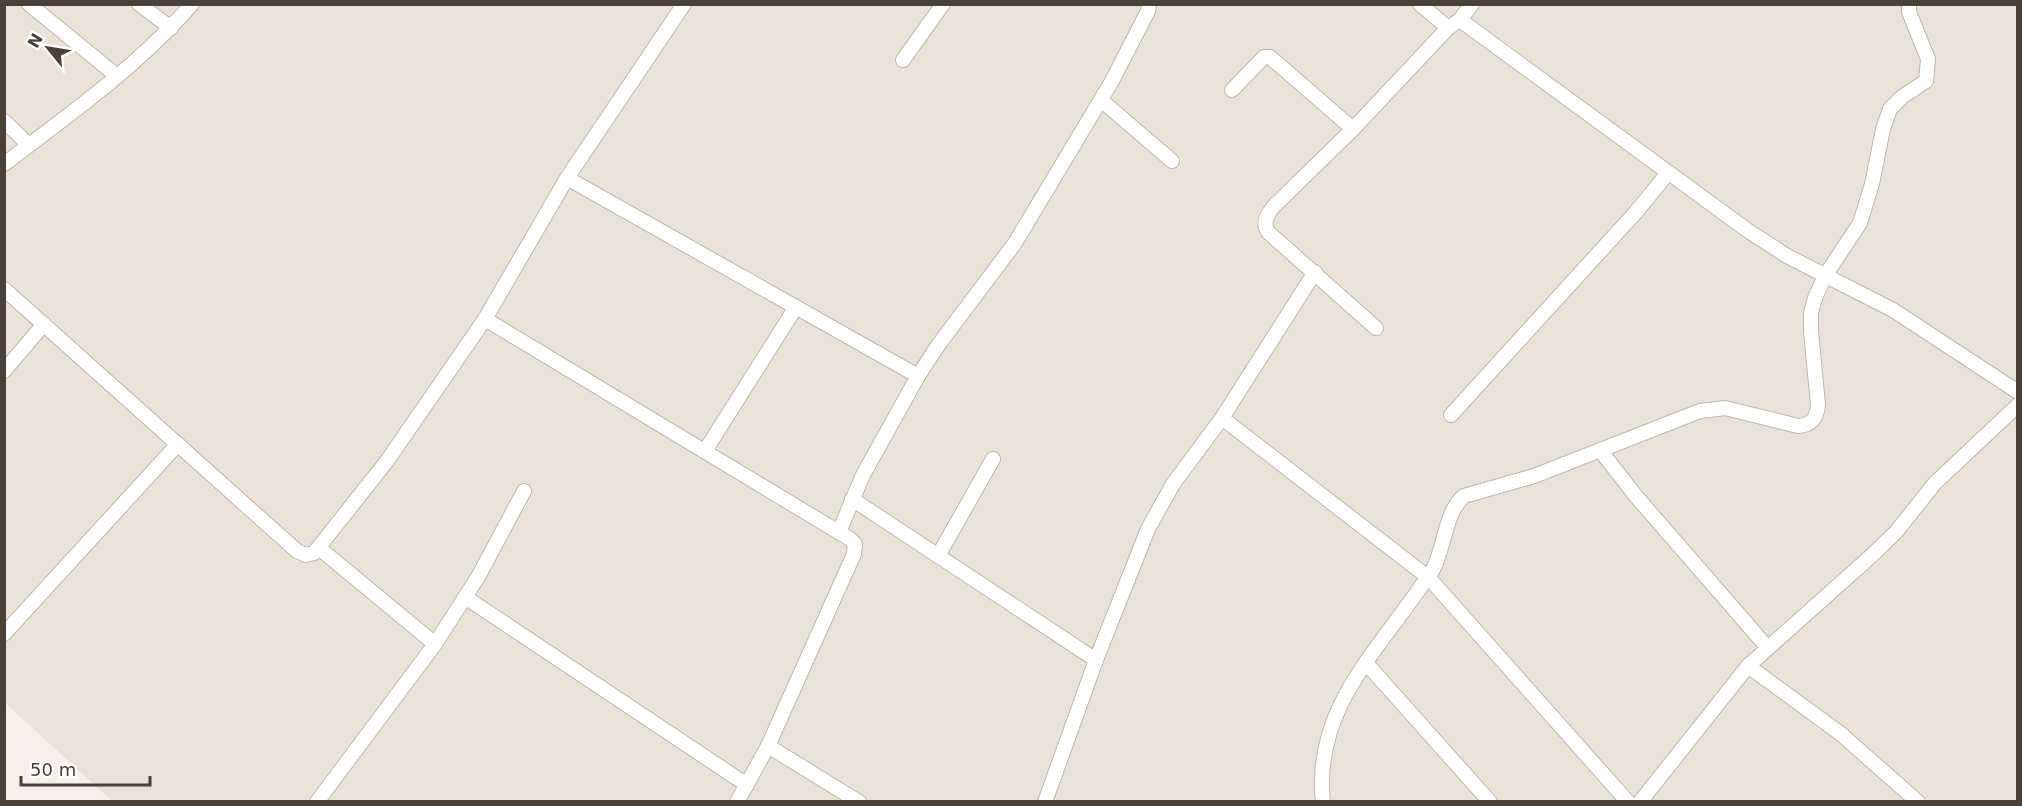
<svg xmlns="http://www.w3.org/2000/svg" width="2022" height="806" font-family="'DejaVu Sans',sans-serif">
<rect width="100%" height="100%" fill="#f5f1ea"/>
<polygon fill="#e9e2d8" points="4,5 2017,5 2017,801 112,801 5,703"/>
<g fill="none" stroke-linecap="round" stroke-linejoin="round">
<defs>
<g id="minor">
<polyline points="29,4 117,76"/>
<polyline points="139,4 171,28"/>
<polyline points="1420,4 1448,28"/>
<polyline points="1460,20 1747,230 1787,256 1893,310 2018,392"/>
<polyline points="903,60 943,4"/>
<polyline points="1232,90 1264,57 1270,57 1353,129"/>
<polyline points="1101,100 1172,161"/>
<polyline points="4,121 29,145"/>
<path d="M4 164C69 115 138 66 192 4"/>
<polyline points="567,178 918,376"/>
<polyline points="4,289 297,551 306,555 314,553 387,461 485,319 567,178 684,4"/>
<polyline points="485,319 850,539 855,544 854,554 768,746 737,802"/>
<path d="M1376 328 1269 233C1261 223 1268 213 1275 205L1353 129 1448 28 1460 20 1472 4"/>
<polyline points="4,371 44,324"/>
<polyline points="1451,415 1636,212 1668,173"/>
<polyline points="1222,418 1429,578 1628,802"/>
<polyline points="1600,450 1635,495 1767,647"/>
<polyline points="705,451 796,307"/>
<polyline points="852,499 1096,660"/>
<polyline points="839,532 863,475 918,376 939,344 1015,243 1112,81 1148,11 1149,4"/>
<polyline points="319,548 435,644"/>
<polyline points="938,556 993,459"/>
<polyline points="465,597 747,785"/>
<polyline points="4,634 178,444"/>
<polyline points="1366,663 1490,802"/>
<polyline points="1748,666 1841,734 1918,802"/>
<polyline points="768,746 859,802"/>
<polyline points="317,802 435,644 478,577 524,491"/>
<polyline points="1045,802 1096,660 1148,529 1173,484 1222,418 1315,272"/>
<path d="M1323 802C1313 711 1375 654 1422 585 1446 562 1441 515 1464 496L1534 476 1700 411 1725 408 1798 426C1812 425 1817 418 1818 405L1811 331V313L1815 298 1825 276 1860 223 1872 184 1883 129 1890 109 1902 97 1926 81 1928 59 1909 12V4"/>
<polyline points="1640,802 1748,666 1870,557 1896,532 1935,483 2018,405"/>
</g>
</defs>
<use href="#minor" stroke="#c0b8ad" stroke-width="16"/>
<use href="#minor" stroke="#fff" stroke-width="14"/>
</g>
<rect width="2022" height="806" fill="none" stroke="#494138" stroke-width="12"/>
<g transform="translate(48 48) rotate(300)" stroke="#ffffff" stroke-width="4.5" paint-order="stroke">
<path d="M0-4.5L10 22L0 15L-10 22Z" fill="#494138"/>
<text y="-9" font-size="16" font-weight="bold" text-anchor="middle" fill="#494138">N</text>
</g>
<path d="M21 776v9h129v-9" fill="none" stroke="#494138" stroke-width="3"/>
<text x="30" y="776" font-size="18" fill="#494138" stroke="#ffffff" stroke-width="4.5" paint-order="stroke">50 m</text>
</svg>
